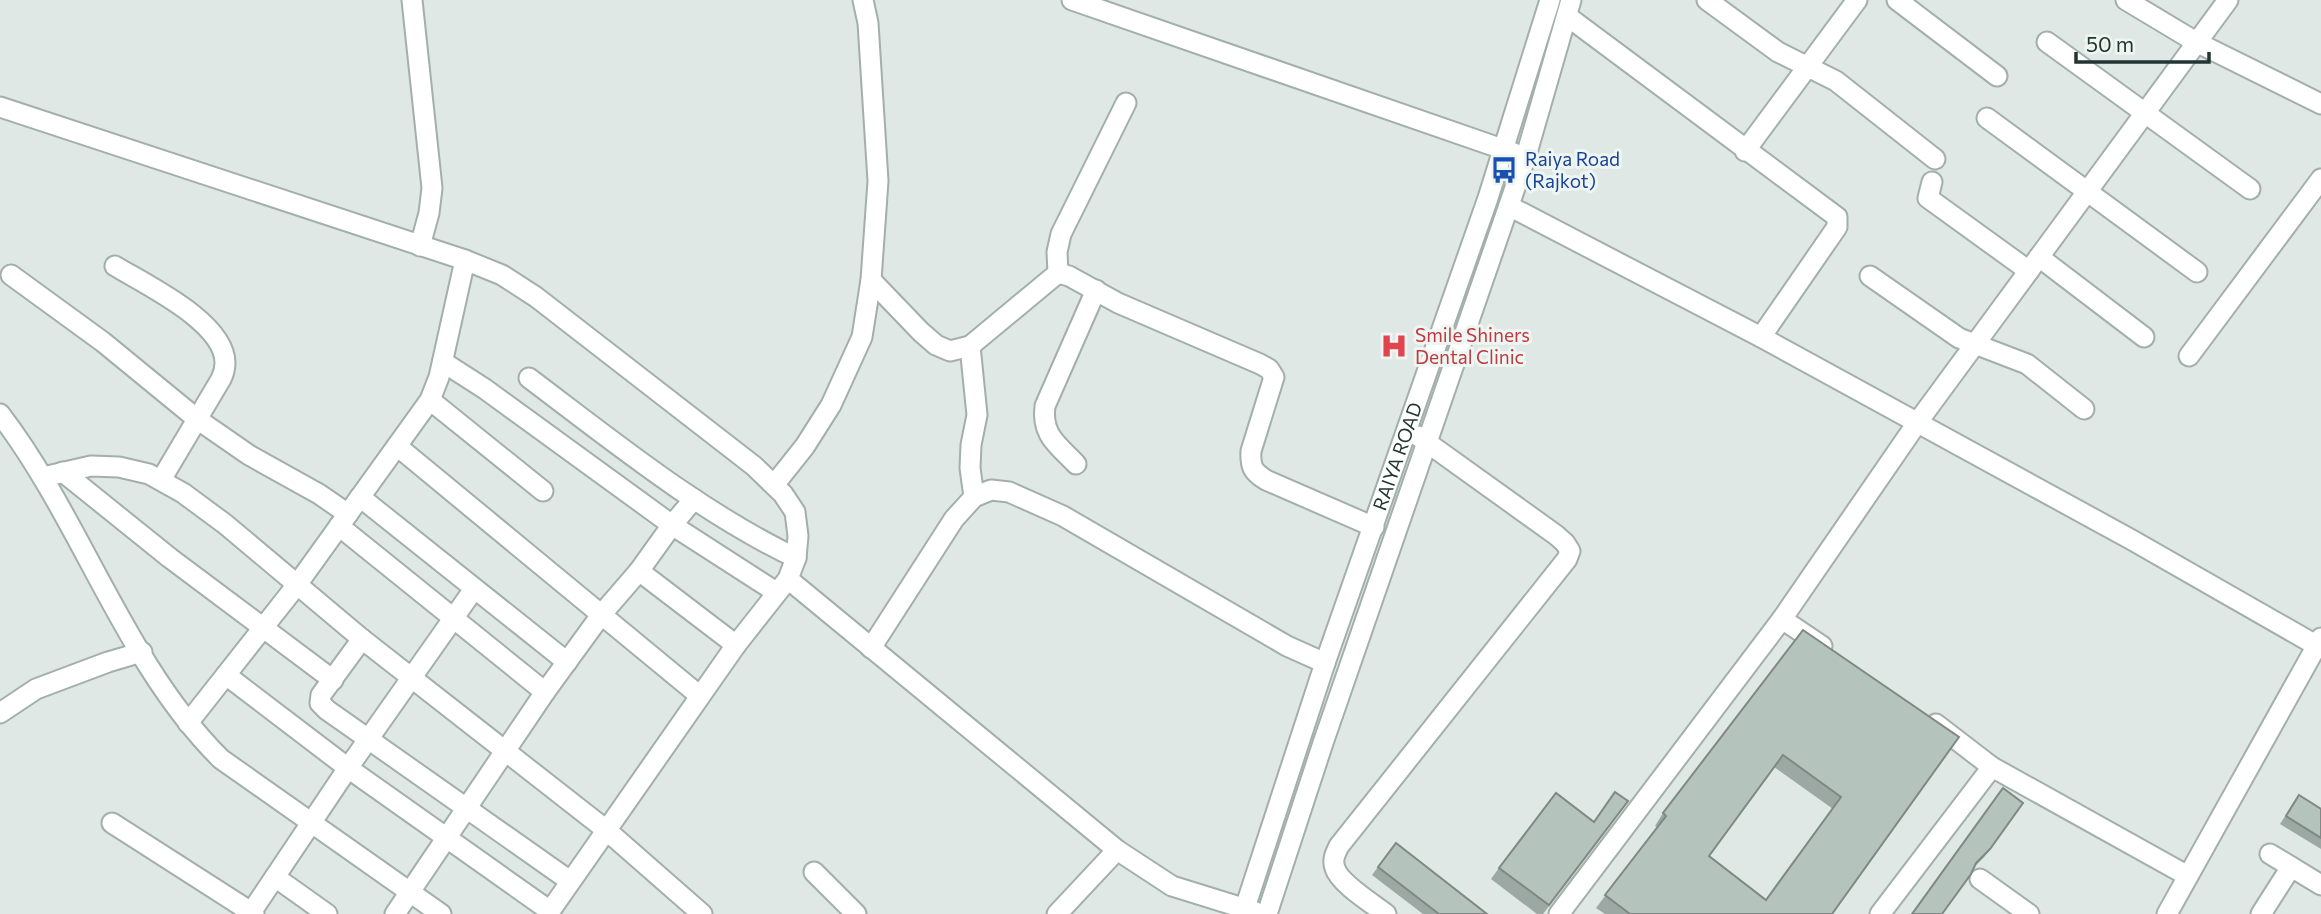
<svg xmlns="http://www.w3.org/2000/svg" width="2321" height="914" font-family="Commissioner,sans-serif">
<rect width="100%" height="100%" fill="#dfe8e4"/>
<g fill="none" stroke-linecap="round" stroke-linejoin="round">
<defs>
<g id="minor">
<polyline points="412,0 432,188 429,213 420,246"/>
<polyline points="1072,0 1514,153"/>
<polyline points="1707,0 1778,52 1836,81 1935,159"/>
<polyline points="1897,0 1997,76"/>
<polyline points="2126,0 2196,42 2321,104"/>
<polyline points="1567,16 1837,217 1837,227 1761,337"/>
<polyline points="2047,42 2250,189"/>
<polyline points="0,107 465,260 502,275 536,297 754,466 783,494 795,512 798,536 796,558 788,579 736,645 548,914"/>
<polyline points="1987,118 2197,272"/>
<polyline points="1745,151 1857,0"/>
<polyline points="1932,182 1928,198 2029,271"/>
<polyline points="1509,206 1761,337 2132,540 2321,648"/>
<polyline points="2039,257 2144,337"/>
<path d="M115 266C146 285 225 322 225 363 225 368 223 375 221 379L161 480"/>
<polyline points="1058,273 1057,252 1061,234 1126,103"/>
<polyline points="11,275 103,342 197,419 249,455 319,494 348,514"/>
<polyline points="1870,276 1959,338 2027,364 2084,409"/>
<path d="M871 280 921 332 936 345 950 351 970 346 1058 273 1069 276 1118 303 1260 364 1269 369 1274 377 1251 451C1250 467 1253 472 1266 480L1374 527"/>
<polyline points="970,346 977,415 971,445 970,468 974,497"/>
<polyline points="2189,356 2321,179"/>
<polyline points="443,362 485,389 672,525 776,592"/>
<path d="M529 378C614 442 700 512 796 558"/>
<polyline points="430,400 543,491"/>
<path d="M0 414C82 521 125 664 221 759L441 914"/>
<polyline points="397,446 700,696"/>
<path d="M1076 464C1058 445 1041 435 1045 406L1096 290"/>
<polyline points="63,472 170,558 333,680"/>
<polyline points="43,477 91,466 119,467 149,474 183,493 225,524 362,639 605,829 702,914"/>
<polyline points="774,485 805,446 831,405 862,337 871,280 878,181 868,23 863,0"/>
<polyline points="360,497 567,662"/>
<polyline points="339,526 545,692"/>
<polyline points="639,571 736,645"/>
<polyline points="788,579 1117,850 1172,886 1256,912"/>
<polyline points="1782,619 1822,646"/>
<polyline points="362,639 321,695 320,703 327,710 570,881"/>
<polyline points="871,648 954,519 974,497 991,490 1009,492 1063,516 1287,646 1325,663"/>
<polyline points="226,675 348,768 550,911"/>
<polyline points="0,713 36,689 108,662 142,652"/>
<polyline points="188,723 296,586 430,400 439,377 465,260"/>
<polyline points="1936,724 1992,767 2188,876"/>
<polyline points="112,823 254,914"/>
<polyline points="2270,854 2321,885"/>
<polyline points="814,872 856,914"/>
<polyline points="275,877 327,914"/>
<polyline points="1980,879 2029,914"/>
<polyline points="250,914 348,768 474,589"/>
<polyline points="395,914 545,692 601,615 639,571 672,525 694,499"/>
<polyline points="1057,914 1117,850"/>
<path id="s1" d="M1243 914 1325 663 1488 198 1550 0"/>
<polyline points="1267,914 1323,743 1526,156 1571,0"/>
<path d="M1386 914C1373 904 1339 883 1335 868 1332 860 1335 854 1339 846L1567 559 1570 551 1565 543 1556 535 1418 436"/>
<polyline points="1559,914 1782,619 1917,423 2228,0"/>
<polyline points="1880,914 1992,767"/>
<polyline points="2167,914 2321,638"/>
<polyline points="2261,914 2291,867"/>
</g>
</defs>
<use href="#minor" stroke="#a3afab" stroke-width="23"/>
<use href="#minor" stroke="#fff" stroke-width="19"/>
</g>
<g fill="#9ca8a3" fill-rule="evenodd">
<path d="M1803 630 1959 737 1832 914H1605L1596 908 1657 827 1655 826 1663 813ZM1774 767 1833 809 1766 900 1709 857Z"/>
<polygon points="2299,795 2321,809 2321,849 2280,824"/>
<polygon points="1628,801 1543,914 1537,914 1491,879 1499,868 1594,822"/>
<polygon points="1396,843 1487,914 1423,914 1372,875"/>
</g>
<polygon fill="#7f8884" points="2023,803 1984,857 1970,871"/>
<g fill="#b5c3bd" stroke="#7f8884" stroke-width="2" fill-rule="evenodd">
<path d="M1803 630 1959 737 1832 914H1630L1605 895 1666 816 1663 813ZM1783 755 1841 797 1766 900 1709 856Z"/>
<polygon points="2003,788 2023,803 1990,849 1976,863 1971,874 1942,914 1912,914"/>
<polygon points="1615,792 1628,801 1549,905 1499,868 1556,793 1594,822"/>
<polygon points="2299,795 2321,809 2321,838 2286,816"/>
<polygon points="1396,843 1487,914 1439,914 1378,867"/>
</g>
<defs>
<symbol id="bus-bare" viewBox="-9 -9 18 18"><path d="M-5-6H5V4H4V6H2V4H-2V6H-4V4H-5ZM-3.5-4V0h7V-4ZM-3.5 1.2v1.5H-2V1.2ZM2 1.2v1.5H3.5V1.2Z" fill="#1a4fb4" stroke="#eff6f2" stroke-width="2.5" paint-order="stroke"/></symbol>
<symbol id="hospital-bare" viewBox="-9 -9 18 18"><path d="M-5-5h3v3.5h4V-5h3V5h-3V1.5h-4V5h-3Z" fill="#e0444e" stroke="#eff6f2" stroke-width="2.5" paint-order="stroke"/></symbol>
</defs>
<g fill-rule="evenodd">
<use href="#bus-bare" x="1485" y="151" width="38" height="38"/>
<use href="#hospital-bare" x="1375" y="327" width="38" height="38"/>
</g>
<g text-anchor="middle" stroke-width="6" stroke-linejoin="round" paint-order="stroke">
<g font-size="19" fill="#164399" stroke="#eff6f2" text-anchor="start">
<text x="1525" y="166">Raiya Road<tspan x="1525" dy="22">(Rajkot)</tspan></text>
</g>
<g font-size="19" fill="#be3a42" stroke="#eff6f2" text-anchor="start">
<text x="1415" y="342">Smile Shiners<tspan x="1415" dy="22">Dental Clinic</tspan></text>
</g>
<g font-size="19" fill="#223631" stroke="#eff6f2">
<text dy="7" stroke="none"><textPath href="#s1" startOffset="483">RAIYA ROAD</textPath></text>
</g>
</g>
<path d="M2076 52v10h133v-10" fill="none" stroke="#223631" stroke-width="3.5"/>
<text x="2086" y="52" font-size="21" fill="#223631" stroke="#eff6f2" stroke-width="5" paint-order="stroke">50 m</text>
</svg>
